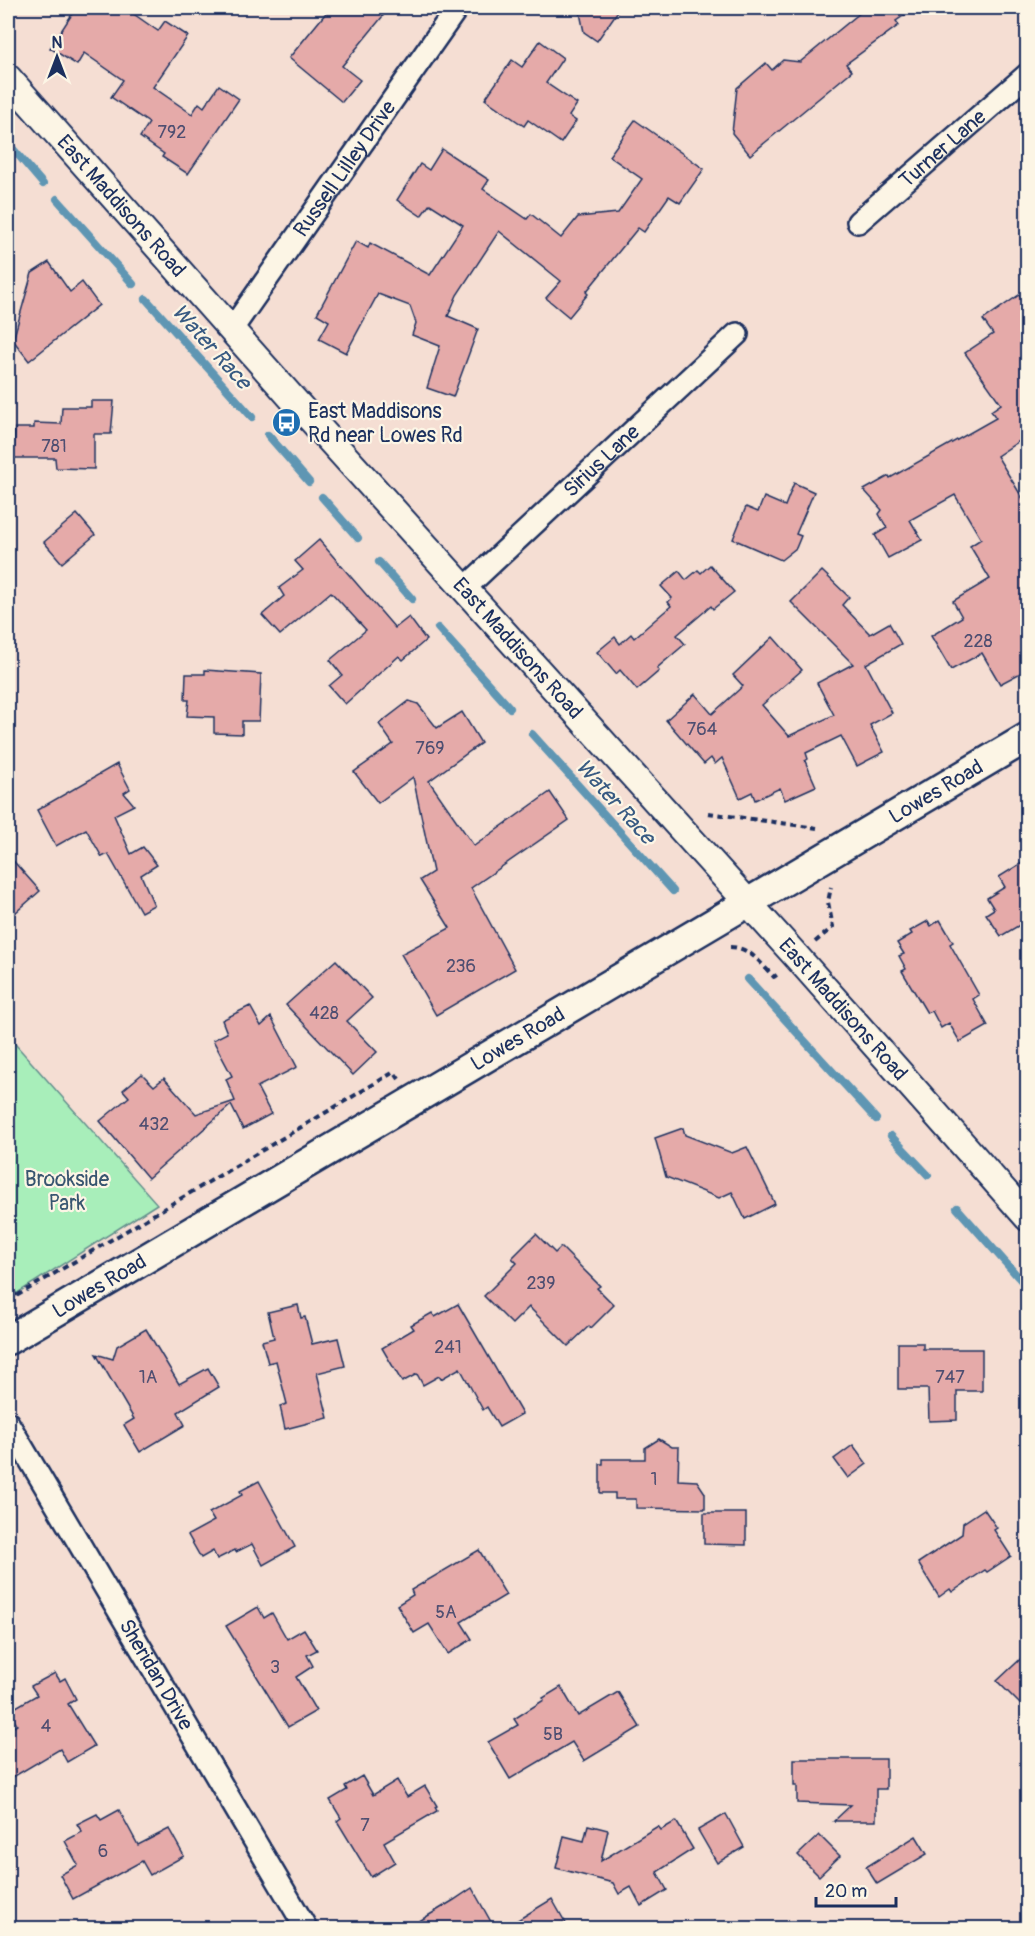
<svg xmlns="http://www.w3.org/2000/svg" width="1035" height="1936" font-family="Pangolin,sans-serif">
<rect width="100%" height="100%" fill="#f5ded3"/>
<filter id="ink" filterUnits="userSpaceOnUse"><feTurbulence type="fractalNoise" baseFrequency=".0167" numOctaves="2"/><feDisplacementMap in="SourceGraphic" scale="12" xChannelSelector="R" yChannelSelector="G"/><feConvolveMatrix kernelMatrix="1 2 1 2 8 2 1 2 1" color-interpolation-filters="sRGB"/></filter>
<g filter="url(#ink)">
<polygon fill="#a8eeba" stroke="#628e8c" stroke-width="1.5" points="8,1036 157,1204 8,1299"/>
<g fill="none" stroke-linecap="round" stroke-linejoin="round">
<g stroke="#5f96b3" stroke-width="8">
<polyline points="8,143 43,184"/>
<polyline points="57,199 133,284"/>
<polyline points="146,299 252,417"/>
<polyline points="268,435 309,482"/>
<polyline points="322,497 358,538"/>
<polyline points="379,562 412,599"/>
<polyline points="438,628 510,708"/>
<polyline points="532,734 673,891"/>
<polyline points="748,979 876,1119"/>
<polyline points="891,1136 928,1175"/>
<polyline points="957,1208 1028,1288"/>
</g>
</g>
<g fill="#e5aaa9" stroke="#1b2f5e" stroke-width="1.5">
<polygon points="76,8 125,8 158,31 165,21 188,36 153,87 192,114 199,103 204,107 219,85 239,99 188,174 162,157 164,154 140,137 149,123 111,97 123,80 84,53 77,65 50,48"/>
<polygon points="330,8 372,8 383,16 342,66 360,80 342,102 289,58"/>
<polygon points="579,8 620,8 597,41 584,32"/>
<polygon points="866,8 915,8 896,21 899,25 846,64 852,71 750,155 732,133 737,88 766,63 772,70 783,60 800,62"/>
<polygon points="540,41 563,58 546,83 577,104 569,116 576,121 561,143 528,120 524,126 485,99 512,60 522,67"/>
<polygon points="635,120 704,169 680,203 669,196 644,232 638,228 586,292 588,294 569,317 546,298 561,281 499,231 457,295 448,316 478,329 453,397 427,388 440,346 412,335 416,323 410,306 378,294 346,353 319,339 329,321 317,314 356,241 368,248 370,243 430,275 463,225 430,204 421,216 397,200 420,164 429,170 442,149 489,180 483,189 527,219 531,214 561,238 578,217 618,213 642,179 609,156"/>
<polygon points="49,262 70,292 82,282 99,305 29,361 13,340 32,273"/>
<polygon points="1019,295 1028,307 1028,435 997,456 1028,507 1028,669 1000,684 982,653 951,670 931,636 962,617 953,601 990,579 970,546 981,539 955,495 910,520 922,540 888,558 875,535 887,528 879,514 882,510 864,490 889,476 890,478 996,418 991,411 1001,404 965,353 993,334 983,320"/>
<polygon points="91,401 114,401 111,434 94,434 94,469 56,468 55,458 14,458 15,428 34,428 34,423 61,424 62,407 91,407"/>
<polygon points="794,483 814,492 796,534 801,536 796,548 781,560 733,539 746,507 758,512 764,497 785,506"/>
<polygon points="77,514 95,535 62,563 44,542"/>
<polygon points="319,540 395,628 409,617 426,640 403,660 399,656 345,704 329,686 342,675 330,660 366,630 331,592 280,635 262,615 284,596 279,588 303,570 295,561"/>
<polygon points="710,565 734,592 713,609 711,606 677,635 685,644 657,668 659,671 637,690 620,670 616,674 597,652 615,637 620,644 631,634 634,638 671,606 668,602 672,598 661,586 679,571 686,580 698,570 701,573"/>
<polygon points="822,571 849,597 842,605 870,634 889,623 901,644 866,664 892,713 870,725 884,752 857,766 841,736 806,753 808,759 805,761 816,786 785,800 780,788 755,800 752,792 740,798 722,758 715,764 711,758 704,764 666,720 695,694 712,714 743,686 733,675 773,637 802,670 762,705 789,736 834,715 817,683 853,664 791,602"/>
<polygon points="205,670 261,674 259,721 242,721 242,734 214,733 214,717 187,716 189,700 185,700 186,674 205,674"/>
<polygon points="409,701 418,704 437,728 462,712 481,743 429,781 474,846 550,792 569,820 471,888 515,969 436,1015 401,954 450,928 420,880 433,872 413,777 378,803 354,772 393,744 379,724"/>
<polygon points="117,764 130,789 124,793 134,805 114,815 131,854 143,847 157,865 141,875 154,905 141,912 108,854 102,857 86,829 56,846 37,810"/>
<polygon points="8,855 40,891 8,919"/>
<polygon points="1028,859 1028,920 1001,936 986,914 994,909 987,898 1005,887 999,877"/>
<polygon points="940,920 953,942 950,944 979,995 973,999 988,1026 960,1042 949,1023 941,1028 932,1011 927,1013 902,971 906,969 899,956 904,954 897,943 912,934 910,931 928,921 931,926"/>
<polygon points="336,960 372,998 347,1021 377,1052 353,1075 286,1005"/>
<polygon points="250,1006 261,1026 271,1017 297,1067 257,1087 271,1114 243,1129 231,1105 148,1178 100,1121 129,1097 123,1090 142,1074 154,1086 164,1078 196,1114 235,1101 226,1079 232,1076 213,1040 227,1033 222,1020"/>
<polygon points="683,1128 685,1135 732,1153 747,1147 775,1204 745,1219 732,1192 719,1198 666,1177 655,1138"/>
<polygon points="536,1234 555,1253 561,1247 600,1286 597,1288 614,1305 591,1328 589,1326 568,1346 529,1307 512,1324 484,1296 517,1263 512,1258"/>
<polygon points="458,1304 522,1414 499,1427 487,1407 483,1410 460,1368 441,1379 439,1376 423,1385 417,1374 402,1382 382,1348 414,1329 411,1325 432,1313 435,1317"/>
<polygon points="298,1305 301,1318 305,1317 312,1344 338,1338 345,1366 317,1373 328,1418 285,1429 280,1406 287,1404 276,1361 268,1363 262,1341 274,1338 268,1312"/>
<polygon points="146,1329 179,1384 208,1368 219,1387 178,1412 185,1425 140,1452 124,1425 134,1419 96,1354 113,1359 117,1346"/>
<polygon points="898,1343 923,1343 923,1349 982,1349 982,1391 957,1391 957,1420 929,1421 928,1389 898,1389"/>
<polygon points="659,1439 672,1447 679,1447 678,1480 697,1481 705,1493 705,1509 636,1508 636,1499 615,1499 615,1493 600,1493 600,1464 603,1464 603,1459 645,1459 645,1448"/>
<polygon points="853,1445 867,1464 848,1478 834,1459"/>
<polygon points="259,1481 295,1547 263,1565 252,1544 236,1552 235,1550 217,1559 213,1551 201,1558 188,1535 214,1521 209,1513 242,1495 240,1491"/>
<polygon points="984,1509 997,1528 994,1530 1011,1556 987,1572 985,1570 952,1592 950,1589 939,1597 918,1563 962,1534 963,1523"/>
<polygon points="704,1513 746,1513 746,1545 704,1544"/>
<polygon points="479,1550 506,1595 461,1622 472,1639 448,1654 429,1624 414,1633 397,1605 413,1595 411,1590"/>
<polygon points="258,1607 264,1618 272,1613 287,1639 304,1629 317,1650 307,1655 313,1666 296,1677 316,1711 288,1727 226,1626"/>
<polygon points="1028,1652 1028,1712 997,1681"/>
<polygon points="55,1673 60,1681 65,1678 76,1699 68,1704 94,1746 67,1762 60,1749 8,1780 8,1730 17,1725 9,1711 37,1695 31,1686"/>
<polygon points="561,1687 578,1716 618,1692 640,1727 584,1761 572,1742 510,1779 488,1742 518,1725 514,1719 544,1700 543,1698"/>
<polygon points="794,1759 886,1759 886,1789 876,1789 876,1821 834,1821 851,1805 797,1803 797,1785 794,1785"/>
<polygon points="362,1776 373,1795 397,1780 407,1797 425,1786 437,1806 435,1807 437,1811 384,1842 395,1862 371,1877 337,1821 341,1818 330,1800 347,1790 345,1786"/>
<polygon points="119,1810 138,1845 169,1829 184,1856 150,1875 142,1861 73,1899 60,1875 78,1865 65,1841 82,1832 77,1824 97,1814 101,1820"/>
<polygon points="726,1814 744,1847 717,1863 698,1830"/>
<polygon points="676,1821 693,1849 657,1872 667,1890 641,1906 631,1887 619,1894 613,1883 556,1868 564,1836 584,1841 588,1825 608,1830 601,1861 658,1826 661,1830"/>
<polygon points="819,1835 840,1856 819,1876 798,1855"/>
<polygon points="916,1836 927,1854 877,1884 866,1867"/>
<polygon points="472,1888 495,1929 406,1929 454,1900"/>
<polygon points="552,1899 569,1929 503,1929"/>
</g>
<g fill="none" stroke-linecap="round" stroke-linejoin="round">
<defs>
<g id="minor">
<path id="s1" d="M858 222 1028 74"/>
<path id="s2" d="M232 329 457 8"/>
<path id="s3" d="M464 589 737 334"/>
<path id="s4" d="M8 1423 306 1928"/>
</g>
<g id="tertiary">
<path id="s5" d="M8 78 291 397 797 957 1028 1218"/>
</g>
<g id="secondary">
<path id="s6" d="M8 1340 1028 737"/>
</g>
</defs>
<use href="#minor" stroke="#1b2f5e" stroke-width="26"/>
<use href="#tertiary" stroke="#1b2f5e" stroke-width="30"/>
<use href="#secondary" stroke="#1b2f5e" stroke-width="33"/>
<g stroke="#1b2f5e" stroke-width="4" stroke-dasharray="6 4.5" stroke-linecap="butt">
<polyline points="708,813 817,828"/>
<polyline points="815,942 833,927 828,902 831,887"/>
<path d="M730 947C750 947 760 963 774 977L778 974"/>
<polyline points="8,1282 16,1297"/>
<polyline points="8,1301 394,1072 399,1079"/>
</g>
<use href="#minor" stroke="#fcf5e5" stroke-width="21"/>
<use href="#tertiary" stroke="#fcf5e5" stroke-width="26"/>
<use href="#secondary" stroke="#fcf5e5" stroke-width="28"/>
</g>
</g>
<defs>
<symbol id="bus-disc" viewBox="-11 -11 22 22"><circle r="9.5" fill="#1f6fb2" stroke="#fcf5e5"/><path d="M-5-6H5V4H4V6H2V4H-2V6H-4V4H-5ZM-3.5-4V0h7V-4ZM-3.5 1.2v1.5H-2V1.2ZM2 1.2v1.5H3.5V1.2Z" fill="#fff"/></symbol>
</defs>
<g fill-rule="evenodd">
<use href="#bus-disc" x="270" y="406" width="33" height="33"/>
</g>
<g text-anchor="middle" stroke-width="4.5" stroke-linejoin="round" paint-order="stroke">
<g font-size="18" fill="#4e4e71">
<text x="172" y="138">792</text>
<text x="54" y="452">781</text>
<text x="978" y="647">228</text>
<text x="702" y="735">764</text>
<text x="430" y="754">769</text>
<text x="461" y="972">236</text>
<text x="324" y="1019">428</text>
<text x="154" y="1130">432</text>
<text x="541" y="1289">239</text>
<text x="448" y="1353">241</text>
<text x="148" y="1383">1A</text>
<text x="950" y="1383">747</text>
<text x="654" y="1485">1</text>
<text x="446" y="1618">5A</text>
<text x="275" y="1673">3</text>
<text x="46" y="1732">4</text>
<text x="553" y="1740">5B</text>
<text x="365" y="1831">7</text>
<text x="103" y="1857">6</text>
</g>
<g font-size="21" fill="#1b2f5e" stroke="#fcf5e5">
<text dy="7" stroke="none"><textPath href="#s1" startOffset="112">Turner Lane</textPath></text>
<text dy="7" stroke="none"><textPath href="#s2" startOffset="196">Russell Lilley Drive</textPath></text>
<text dy="7" stroke="none"><textPath href="#s5" startOffset="171">East Maddisons Road</textPath></text>
<text dy="7" stroke="none"><textPath href="#s3" startOffset="188">Sirius Lane</textPath></text>
<text dy="7" stroke="none"><textPath href="#s5" startOffset="765">East Maddisons Road</textPath></text>
<text dy="7" stroke="none"><textPath href="#s6" startOffset="1078">Lowes Road</textPath></text>
<text dy="7" stroke="none"><textPath href="#s5" startOffset="1251">East Maddisons Road</textPath></text>
<text dy="7" stroke="none"><textPath href="#s6" startOffset="592">Lowes Road</textPath></text>
<text dy="7" stroke="none"><textPath href="#s6" startOffset="106">Lowes Road</textPath></text>
<text dy="7" stroke="none"><textPath href="#s4" startOffset="292">Sheridan Drive</textPath></text>
</g>
<g font-size="21" fill="#1b2f5e" stroke="#fcf5e5" text-anchor="start">
<text x="308" y="418">East Maddisons<tspan x="308" dy="24">Rd near Lowes Rd</tspan></text>
</g>
<g font-size="21" fill="#375570" stroke="#fcf5e5">
<text x="67" y="1186">Brookside<tspan x="67" dy="24">Park</tspan></text>
</g>
<g font-size="22" font-style="italic" fill="#385a82" stroke="#fcf5e5">
<text transform="translate(212 346) rotate(48)" y="8">Water Race</text>
<text transform="translate(616 801) rotate(48)" y="8">Water Race</text>
</g>
</g>
<rect width="1035" height="1936" fill="none" stroke="#fcf5e5" stroke-width="30"/>
<rect x="15" y="15" width="1005" height="1906" fill="none" stroke="#1b2f5e" stroke-width="2" filter="url(#ink)"/>
<g transform="translate(57 57)" stroke="#fcf5e5" stroke-width="4.5" paint-order="stroke">
<path d="M0-4.5L10 22L0 15L-10 22Z" fill="#1b2f5e"/>
<text y="-9" font-size="16" font-weight="bold" text-anchor="middle" fill="#1b2f5e">N</text>
</g>
<path d="M816 1897v9h80v-9" fill="none" stroke="#1b2f5e" stroke-width="3"/>
<text x="825" y="1897" font-size="18" fill="#1b2f5e" stroke="#fcf5e5" stroke-width="4.5" paint-order="stroke">20 m</text>
</svg>
